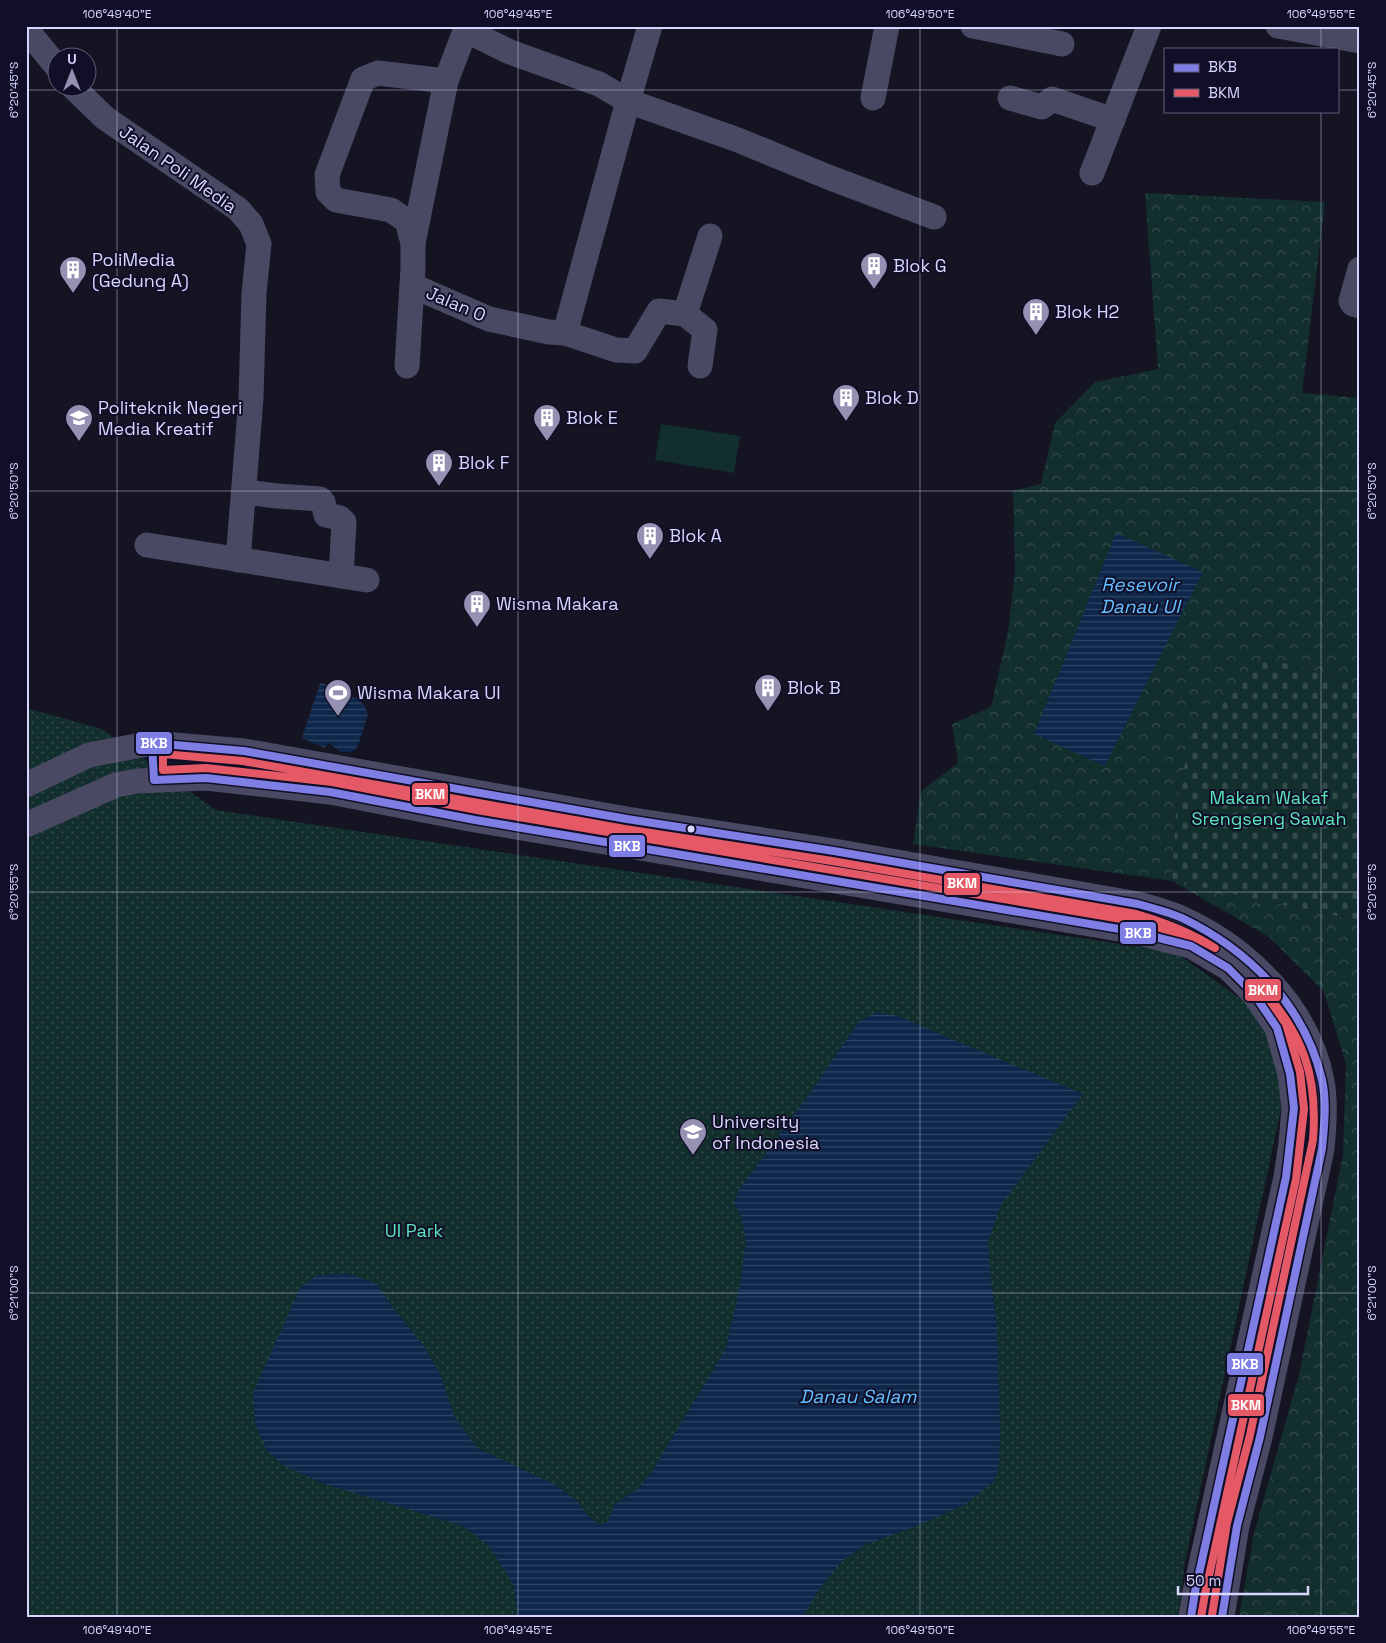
<svg xmlns="http://www.w3.org/2000/svg" width="1386" height="1643" font-family="'Space Grotesk',sans-serif">
<defs>
<pattern id="forest-crowns" width="20" height="18" patternUnits="userSpaceOnUse" patternTransform="scale(1.25)"><rect width="20" height="18" fill="#122e2d"/><path d="M2 6a3 3 0 1 1 6 0M12 15a3 3 0 1 1 6 0" fill="none" stroke="#344b4c"/></pattern>
<pattern id="cemetery-stones" width="16" height="16" patternUnits="userSpaceOnUse" patternTransform="scale(1.25)"><rect width="16" height="16" fill="#122e2d"/><path d="M2 7V4a2 2 0 0 1 4 0v3zM10 15v-3a2 2 0 0 1 4 0v3z" fill="#344b4c"/></pattern>
<pattern id="park-dots" width="8" height="8" patternUnits="userSpaceOnUse" patternTransform="scale(1.25)"><rect width="8" height="8" fill="#122e2d"/><path d="M2 2h.1M6 6h.1" fill="none" stroke="#344b4c" stroke-width="1.8" stroke-linecap="round"/></pattern>
<pattern id="water-rules" width="6" height="5" patternUnits="userSpaceOnUse" patternTransform="scale(1.25)"><rect width="6" height="5" fill="#0d264a"/><path d="M0 2.5h6" fill="none" stroke="#304565"/></pattern>
</defs>
<rect width="100%" height="100%" fill="#151422"/>
<polygon fill="url(#forest-crowns)" points="1145,193 1325,202 1302,393 1360,398 1360,688 1308,669 1263,659 1194,726 1176,807 1172,881 1360,921 1360,1617 1239,1617 1254,1533 1299,1375 1343,1154 1346,1064 1324,992 1269,937 1172,881 913,844 921,791 958,763 952,724 991,707 1008,632 1015,571 1013,491 1041,484 1055,423 1095,382 1158,369"/>
<polygon fill="url(#cemetery-stones)" points="1263,658 1308,669 1360,688 1360,921 1172,881 1176,807 1193,726"/>
<polygon fill="url(#park-dots)" points="26,708 102,729 216,810 1175,952 1296,1038 1185,1562 1178,1617 26,1617"/>
<polygon fill="#122e2d" points="661,424 740,436 734,473 655,460"/>
<g fill="url(#water-rules)">
<polygon points="1116,533 1203,572 1105,766 1034,734"/>
<polygon points="320,683 340,688 338,694 357,698 364,705 368,714 358,746 355,750 350,752 340,752 328,742 325,748 302,738"/>
<polygon points="877,1012 897,1016 1083,1094 1001,1205 988,1242 991,1280 997,1327 1000,1427 999,1467 994,1481 966,1504 917,1526 865,1545 840,1563 819,1590 802,1617 518,1617 513,1584 490,1547 463,1526 322,1483 285,1466 267,1451 255,1423 253,1393 300,1288 316,1276 346,1273 377,1284 391,1305 423,1345 441,1375 454,1416 477,1448 556,1485 577,1501 588,1516 600,1525 608,1521 614,1505 638,1488 651,1473 725,1350 738,1296 746,1240 741,1216 734,1203 738,1191 812,1090 859,1021"/>
</g>
<g fill="none" stroke-linecap="round" stroke-linejoin="round">
<g stroke="#494963" stroke-width="25">
<polyline points="973,26 1062,44"/>
<polyline points="1278,26 1360,41"/>
<polyline points="26,29 58,68"/>
<polyline points="465,30 510,52 599,84 628,101 738,140 828,177 934,217"/>
<polyline points="74,88 105,118 238,209 251,224 259,244 254,293 251,398 238,560"/>
<polyline points="873,98 887,26"/>
<polyline points="1010,98 1042,107 1052,99 1113,120"/>
<polyline points="1092,173 1149,26"/>
<polyline points="413,243 446,81 467,26"/>
<polyline points="1360,269 1351,301 1353,304 1360,306"/>
<polyline points="413,286 489,319 549,332 565,333 616,350 635,351 659,311 685,314 705,330 700,366"/>
<polyline points="685,314 710,236"/>
<polyline points="565,333 628,101 650,26"/>
<polyline points="407,366 413,268 413,243 407,221 391,210 336,200 328,192 327,175 363,79 378,73 446,81"/>
<polyline points="244,492 277,496 320,499 323,502 326,515 340,518 344,522 341,576"/>
<polyline points="147,545 367,580"/>
<path d="M26 785 89 755 152 743 244 751 627 819 834 851 1138 904C1152 908 1167 912 1181 918 1247 948 1308 1007 1322 1081 1326 1103 1324 1127 1322 1149L1260 1437 1237 1526 1222 1617"/>
<polyline points="26,825 116,785 137,781 206,778 330,792 475,820 1131,931 1191,946 1228,968 1254,994 1277,1028 1290,1074 1294,1108 1291,1143 1286,1177 1195,1592 1191,1617"/>
</g>
<defs>
<path id="bus-1" d="M1191 1617 1195 1592 1286 1177 1294 1108 1290 1074 1277 1028 1254 994 1228 968 1191 946 1131 931 475 820 330 792 206 778 154 780 152 743 244 751 627 819 834 851 1138 904C1153 908 1168 912 1182 918 1249 950 1305 1006 1322 1080 1327 1103 1324 1127 1322 1149L1260 1437 1237 1526 1222 1617"/>
<g id="bus-2">
<path d="M163 754 243 761 625 829 832 861 1136 914C1164 922 1190 932 1215 948L1194 937 1133 921 477 810 332 782 206 768 163 770Z"/>
<path d="M1201 1617 1205 1594 1296 1179 1304 1109 1300 1072 1286 1024 1262 989C1304 1035 1318 1078 1313 1140L1250 1435 1227 1523 1212 1615"/>
</g>
</defs>
<use href="#bus-1" stroke="#110e28" stroke-width="11"/>
<use href="#bus-2" stroke="#110e28" stroke-width="11"/>
<use href="#bus-1" stroke="#7e7ee4" stroke-width="8"/>
<use href="#bus-2" stroke="#e55966" stroke-width="8"/>
</g>
<path fill="none" stroke="#d8d5ff" stroke-width="1" stroke-opacity="0.45" d="M117 26V1617M518 26V1617M920 26V1617M1321 26V49M26 90H1165M1337 90H1360M1321 111V1617M26 491H1360M26 892H1360M26 1293H1360"/>
<defs>
<symbol id="building-pin" viewBox="-11 -11 22 30"><path d="M0 17L-7.5 6A9.5 9.5 0 1 1 7.5 6Z" fill="#9491b2" stroke="#110e28"/><path d="M-4-6H4V6H1V3H-1V6H-4ZM-2.5-4.3h1.7v1.8h-1.7ZM.8-4.3h1.7v1.8H.8ZM-2.5-1h1.7V.8h-1.7ZM.8-1h1.7V.8H.8Z" fill="#fff"/></symbol>
<symbol id="university-pin" viewBox="-11 -11 22 30"><path d="M0 17L-7.5 6A9.5 9.5 0 1 1 7.5 6Z" fill="#9491b2" stroke="#110e28"/><path d="M0-5L7-2L0 1L-7-2ZM-4 1L0 2.5L4 1V4Q0 6-4 4Z" fill="#fff"/></symbol>
<symbol id="stadium-pin" viewBox="-11 -11 22 30"><path d="M0 17L-7.5 6A9.5 9.5 0 1 1 7.5 6Z" fill="#9491b2" stroke="#110e28"/><path d="M0-5a6.5 5 0 1 0 0 10a6.5 5 0 1 0 0-10ZM-3.5-1.8h7v3.6h-7Z" fill="#fff"/></symbol>
</defs>
<g fill-rule="evenodd">
<use href="#building-pin" x="858" y="250" width="32" height="43"/>
<use href="#building-pin" x="57" y="254" width="32" height="43"/>
<use href="#building-pin" x="1020" y="296" width="32" height="43"/>
<use href="#building-pin" x="830" y="382" width="32" height="43"/>
<use href="#university-pin" x="63" y="402" width="32" height="43"/>
<use href="#building-pin" x="531" y="402" width="32" height="43"/>
<use href="#building-pin" x="423" y="447" width="32" height="43"/>
<use href="#building-pin" x="634" y="520" width="32" height="43"/>
<use href="#building-pin" x="461" y="588" width="32" height="43"/>
<use href="#building-pin" x="752" y="672" width="32" height="43"/>
<use href="#stadium-pin" x="322" y="677" width="32" height="43"/>
<use href="#university-pin" x="677" y="1116" width="32" height="43"/>
</g>
<circle fill="#d8d5ff" stroke="#110e28" stroke-width="2" cx="691" cy="829" r="4.5"/>
<g text-anchor="middle" stroke-width="4" stroke-linejoin="round" paint-order="stroke">
<g font-size="18" fill="#d8d5ff" stroke="#110e28">
<text transform="translate(178 169) rotate(35)" y="6">Jalan Poli Media</text>
<text transform="translate(456 304) rotate(23)" y="6">Jalan O</text>
</g>
<g font-size="18" fill="#d8d5ff" stroke="#110e28" text-anchor="start">
<text x="92" y="266">PoliMedia<tspan x="92" dy="21">(Gedung A)</tspan></text>
<text x="893" y="272">Blok G</text>
<text x="1055" y="318">Blok H2</text>
<text x="865" y="404">Blok D</text>
<text x="98" y="414">Politeknik Negeri<tspan x="98" dy="21">Media Kreatif</tspan></text>
<text x="566" y="424">Blok E</text>
<text x="458" y="469">Blok F</text>
<text x="669" y="542">Blok A</text>
<text x="496" y="610">Wisma Makara</text>
<text x="787" y="694">Blok B</text>
<text x="357" y="699">Wisma Makara UI</text>
<text x="712" y="1128">University<tspan x="712" dy="21">of Indonesia</tspan></text>
</g>
<g font-size="18" fill="#5be5bb" stroke="#110e28">
<text x="1269" y="804">Makam Wakaf<tspan x="1269" dy="21">Srengseng Sawah</tspan></text>
<text x="414" y="1237">UI Park</text>
</g>
<g font-size="19" font-style="italic" fill="#63bfff" stroke="#110e28">
<text x="1140" y="591">Resevoir<tspan x="1140" dy="22">Danau UI</tspan></text>
<text x="858" y="1403">Danau Salam</text>
</g>
</g>
<g stroke="#110e28" stroke-width="2">
<rect x="135" y="731" width="38" height="24" rx="5" fill="#7e7ee4"/>
<rect x="411" y="782" width="38" height="24" rx="5" fill="#e55966"/>
<rect x="608" y="834" width="38" height="24" rx="5" fill="#7e7ee4"/>
<rect x="943" y="872" width="38" height="24" rx="5" fill="#e55966"/>
<rect x="1119" y="921" width="38" height="24" rx="5" fill="#7e7ee4"/>
<rect x="1244" y="978" width="38" height="24" rx="5" fill="#e55966"/>
<rect x="1226" y="1352" width="38" height="24" rx="5" fill="#7e7ee4"/>
<rect x="1227" y="1393" width="38" height="24" rx="5" fill="#e55966"/>
</g>
<g font-size="14" text-anchor="middle" font-weight="bold" fill="#fff">
<text x="154" y="748">BKB</text>
<text x="430" y="799">BKM</text>
<text x="627" y="851">BKB</text>
<text x="962" y="888">BKM</text>
<text x="1138" y="938">BKB</text>
<text x="1263" y="995">BKM</text>
<text x="1245" y="1369">BKB</text>
<text x="1246" y="1410">BKM</text>
</g>
<rect width="1386" height="1643" fill="none" stroke="#110e28" stroke-width="55"/>
<rect x="1164" y="48" width="175" height="65" fill="#110e28" stroke="#615e7e"/>
<rect x="1174" y="64" width="25" height="8" fill="#7e7ee4" stroke="#615e7e"/>
<text x="1208" y="72" font-size="15" fill="#d8d5ff">BKB</text>
<rect x="1174" y="89" width="25" height="8" fill="#e55966" stroke="#615e7e"/>
<text x="1208" y="98" font-size="15" fill="#d8d5ff">BKM</text>
<g transform="translate(72 72)"><circle r="24" fill="#110e28" stroke="#615e7e"/>
<path d="M0-4L9 19L0 12L-9 19Z" fill="#9491b2"/>
<text y="-8" font-size="14" font-weight="bold" text-anchor="middle" fill="#d8d5ff">U</text>
</g>
<path d="M1178 1586v8h130v-8" fill="none" stroke="#d8d5ff" stroke-width="2.5"/>
<text x="1186" y="1586" font-size="15" fill="#d8d5ff" stroke="#110e28" stroke-width="4" paint-order="stroke">50 m</text>
<rect x="28" y="28" width="1330" height="1588" fill="none" stroke="#d8d5ff" stroke-width="2"/>
<g font-size="12" text-anchor="middle" fill="#d8d5ff">
<text x="117" y="18">106°49'40"E</text>
<text x="518" y="18">106°49'45"E</text>
<text x="920" y="18">106°49'50"E</text>
<text x="1321" y="18">106°49'55"E</text>
<text transform="translate(14 90) rotate(-90)" y="4">6°20'45"S</text>
<text transform="translate(1372 90) rotate(-90)" y="4">6°20'45"S</text>
<text transform="translate(14 491) rotate(-90)" y="4">6°20'50"S</text>
<text transform="translate(1372 491) rotate(-90)" y="4">6°20'50"S</text>
<text transform="translate(14 892) rotate(-90)" y="4">6°20'55"S</text>
<text transform="translate(1372 892) rotate(-90)" y="4">6°20'55"S</text>
<text transform="translate(14 1293) rotate(-90)" y="4">6°21'00"S</text>
<text transform="translate(1372 1293) rotate(-90)" y="4">6°21'00"S</text>
<text x="117" y="1634">106°49'40"E</text>
<text x="518" y="1634">106°49'45"E</text>
<text x="920" y="1634">106°49'50"E</text>
<text x="1321" y="1634">106°49'55"E</text>
</g>
</svg>
